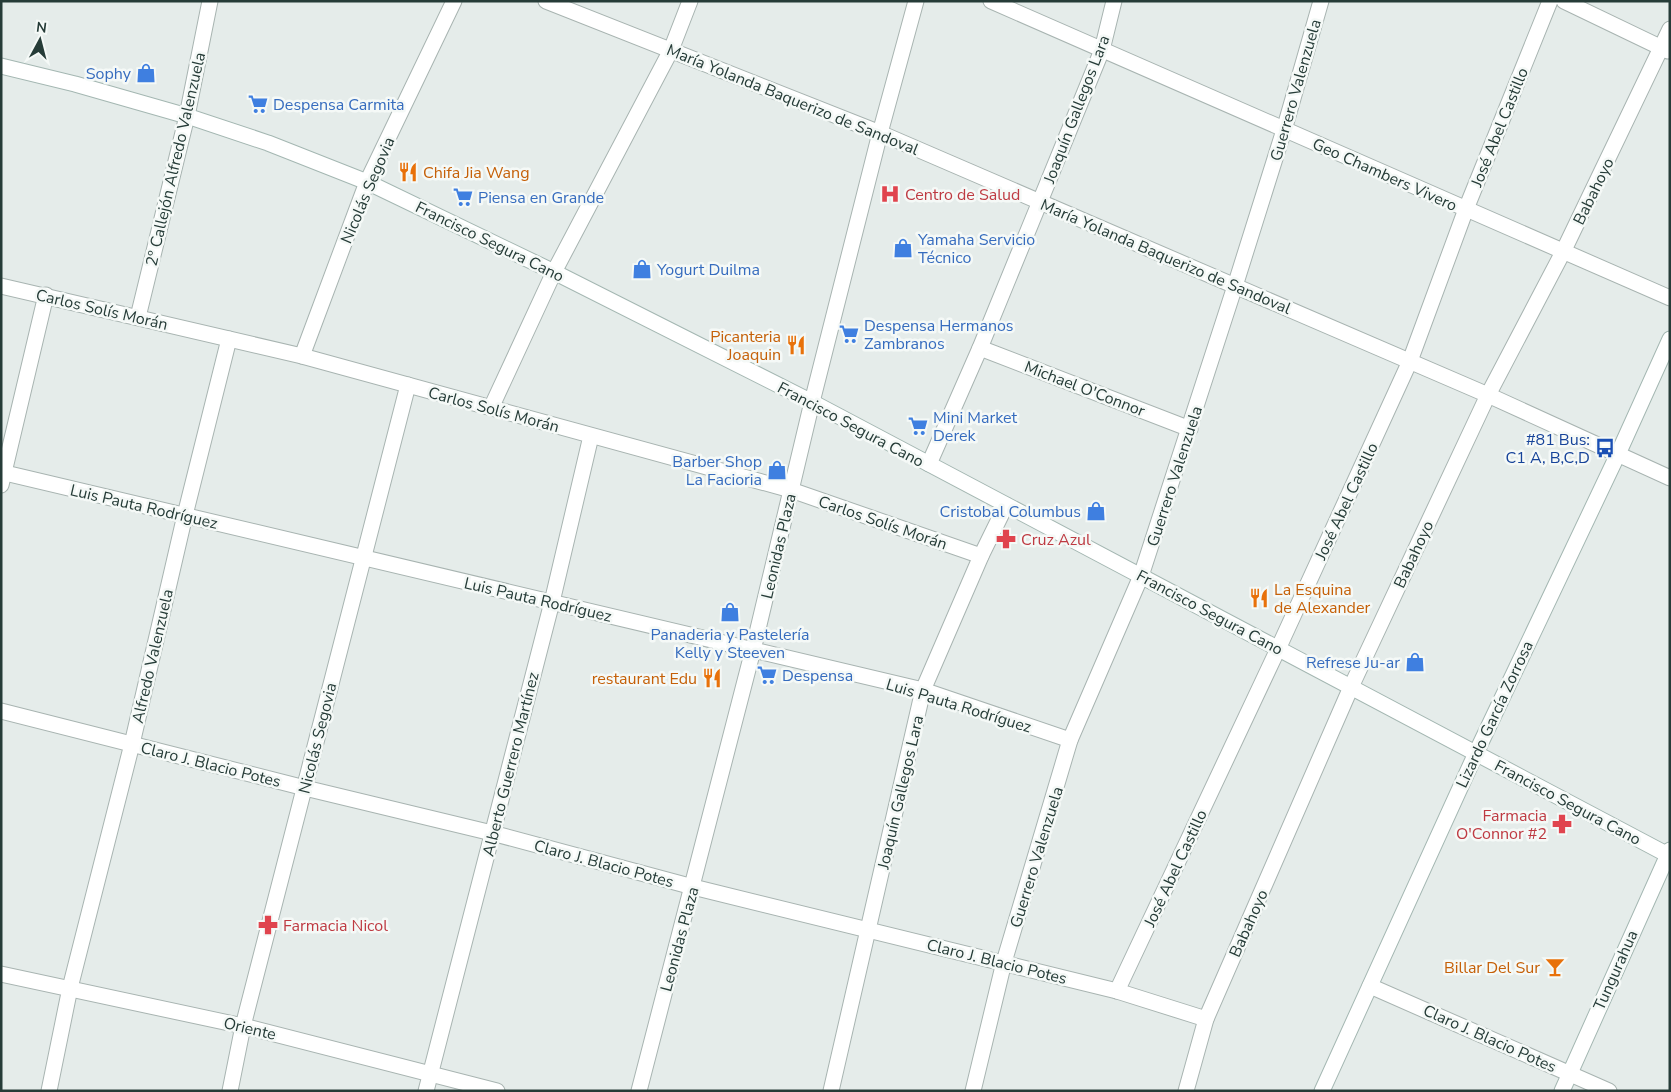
<svg xmlns="http://www.w3.org/2000/svg" width="1671" height="1092" font-family="'Nunito Sans',sans-serif">
<rect width="100%" height="100%" fill="#e5ecea"/>
<g fill="none" stroke-linecap="round" stroke-linejoin="round">
<defs>
<g id="street">
<polyline points="546,1 880,133 1488,395 1670,478"/>
<polyline points="991,1 1670,298"/>
<polyline points="1564,1 1668,51"/>
<polyline points="1,286 302,356 791,490 981,556"/>
<polyline points="138,317 187,116 210,1"/>
<polyline points="980,348 1190,429"/>
<polyline points="302,356 367,182 454,1"/>
<polyline points="491,408 554,272 671,50 690,1"/>
<polyline points="929,464 980,348 1102,50 1114,1"/>
<polyline points="1,472 923,690 1070,740"/>
<polyline points="1,485 46,295"/>
<polyline points="1,711 305,788 492,833 693,887 1117,991 1206,1019"/>
<polyline points="1,974 243,1026 497,1091"/>
<polyline points="1370,986 1609,1091"/>
<polyline points="1117,991 1278,649 1410,361 1466,209 1550,1"/>
<polyline points="49,1091 70,988 132,744 185,515 229,339"/>
<polyline points="230,1091 243,1026 408,385"/>
<polyline points="426,1091 552,602 591,436"/>
<polyline points="639,1091 753,650 812,402 880,133 916,1"/>
<polyline points="831,1091 923,690 981,556 1006,505"/>
<polyline points="973,1091 1004,962 1070,740 1141,576 1235,286 1284,130 1321,1"/>
<polyline points="1186,1091 1206,1019 1351,687 1488,395 1563,252 1670,29"/>
</g>
<g id="secondary">
<polyline points="1,66 75,84 187,116 268,143 367,182 554,272 812,402 1670,856"/>
<polyline points="1322,1091 1476,753 1618,454 1670,339"/>
<polyline points="1562,1091 1670,850"/>
</g>
</defs>
<use href="#street" stroke="#a8b4b1" stroke-width="17"/>
<use href="#secondary" stroke="#a4b7b2" stroke-width="17"/>
<use href="#street" stroke="#fff" stroke-width="15"/>
<use href="#secondary" stroke="#fff" stroke-width="15"/>
</g>
<defs>
<symbol id="shop-bare" viewBox="-9 -9 18 18"><path d="M-5-2.5h2.3a2.7 3.5 0 0 1 5.4 0H5L5.5 6h-11ZM-1.5-2.5h3a1.5 2.3 0 0 0-3 0Z" fill="#3f7fe0" stroke="#f5f9f7" stroke-width="2.5" paint-order="stroke"/></symbol>
<symbol id="supermarket-bare" viewBox="-9 -9 18 18"><path d="M-6-5.5h2.5l.6 2H6L4.5 2H-2.5L-4.4-4H-6ZM-1.5 3.2a1.3 1.3 0 1 0 .1 0ZM3 3.2a1.3 1.3 0 1 0 .1 0Z" fill="#3f7fe0" stroke="#f5f9f7" stroke-width="2.5" paint-order="stroke"/></symbol>
<symbol id="restaurant-bare" viewBox="-9 -9 18 18"><path d="M-5-6h1v4h1v-4h1v4h1v-4h1v5L-1.5 .5V6h-2V.5L-5-1ZM5-6V6H3V1.5H1.5Q1.5-4 5-6Z" fill="#e8710a" stroke="#f5f9f7" stroke-width="2.5" paint-order="stroke"/></symbol>
<symbol id="hospital-bare" viewBox="-9 -9 18 18"><path d="M-5-5h3v3.5h4V-5h3V5h-3V1.5h-4V5h-3Z" fill="#e0444e" stroke="#f5f9f7" stroke-width="2.5" paint-order="stroke"/></symbol>
<symbol id="bus-bare" viewBox="-9 -9 18 18"><path d="M-5-6H5V4H4V6H2V4H-2V6H-4V4H-5ZM-3.5-4V0h7V-4ZM-3.5 1.2v1.5H-2V1.2ZM2 1.2v1.5H3.5V1.2Z" fill="#1a4fb4" stroke="#f5f9f7" stroke-width="2.5" paint-order="stroke"/></symbol>
<symbol id="pharmacy-bare" viewBox="-9 -9 18 18"><path d="M-2-6h4v4h4v4h-4v4h-4v-4h-4v-4h4Z" fill="#e0444e" stroke="#f5f9f7" stroke-width="2.5" paint-order="stroke"/></symbol>
<symbol id="bar-bare" viewBox="-9 -9 18 18"><path d="M-6-5H6L.8 .8V4.5H3.5V6h-7V4.5H-.8V.8Z" fill="#e8710a" stroke="#f5f9f7" stroke-width="2.5" paint-order="stroke"/></symbol>
</defs>
<g fill-rule="evenodd">
<use href="#shop-bare" x="132" y="59" width="28" height="28"/>
<use href="#supermarket-bare" x="244" y="90" width="28" height="28"/>
<use href="#restaurant-bare" x="394" y="158" width="28" height="28"/>
<use href="#hospital-bare" x="876" y="180" width="28" height="28"/>
<use href="#supermarket-bare" x="449" y="183" width="28" height="28"/>
<use href="#shop-bare" x="889" y="234" width="28" height="28"/>
<use href="#shop-bare" x="628" y="255" width="28" height="28"/>
<use href="#supermarket-bare" x="835" y="320" width="28" height="28"/>
<use href="#restaurant-bare" x="782" y="331" width="28" height="28"/>
<use href="#supermarket-bare" x="904" y="412" width="28" height="28"/>
<use href="#bus-bare" x="1591" y="434" width="28" height="28"/>
<use href="#shop-bare" x="763" y="456" width="28" height="28"/>
<use href="#shop-bare" x="1082" y="497" width="28" height="28"/>
<use href="#pharmacy-bare" x="992" y="525" width="28" height="28"/>
<use href="#restaurant-bare" x="1245" y="584" width="28" height="28"/>
<use href="#shop-bare" x="716" y="598" width="28" height="28"/>
<use href="#shop-bare" x="1401" y="648" width="28" height="28"/>
<use href="#supermarket-bare" x="753" y="661" width="28" height="28"/>
<use href="#restaurant-bare" x="698" y="664" width="28" height="28"/>
<use href="#pharmacy-bare" x="1548" y="810" width="28" height="28"/>
<use href="#pharmacy-bare" x="254" y="911" width="28" height="28"/>
<use href="#bar-bare" x="1541" y="953" width="28" height="28"/>
</g>
<g text-anchor="middle" stroke-width="5" stroke-linejoin="round" paint-order="stroke">
<g font-size="16" fill="#366cbe" stroke="#f5f9f7" text-anchor="start">
<text x="131" y="79" text-anchor="end">Sophy</text>
<text x="273" y="110">Despensa Carmita</text>
<text x="478" y="203">Piensa en Grande</text>
<text x="918" y="245">Yamaha Servicio<tspan x="918" dy="18">Técnico</tspan></text>
<text x="657" y="275">Yogurt Duilma</text>
<text x="864" y="331">Despensa Hermanos<tspan x="864" dy="18">Zambranos</tspan></text>
<text x="933" y="423">Mini Market<tspan x="933" dy="18">Derek</tspan></text>
<text x="762" y="467" text-anchor="end">Barber Shop<tspan x="762" dy="18">La Facioria</tspan></text>
<text x="1081" y="517" text-anchor="end">Cristobal Columbus</text>
<text x="730" y="640" text-anchor="middle">Panaderia y Pastelería<tspan x="730" dy="18">Kelly y Steeven</tspan></text>
<text x="1400" y="668" text-anchor="end">Refrese Ju-ar</text>
<text x="782" y="681">Despensa</text>
</g>
<g font-size="16" fill="#263c38" stroke="#f5f9f7">
<text transform="translate(1295 90) rotate(-74)" y="6">Guerrero Valenzuela</text>
<text transform="translate(793 99) rotate(22)" y="6">María Yolanda Baquerizo de Sandoval</text>
<text transform="translate(1076 109) rotate(-69)" y="6">Joaquín Gallegos Lara</text>
<text transform="translate(1499 127) rotate(-68)" y="6">José Abel Castillo</text>
<text transform="translate(175 159) rotate(-77)" y="6">2º Callejón Alfredo Valenzuela</text>
<text transform="translate(1385 174) rotate(24)" y="6">Geo Chambers Vivero</text>
<text transform="translate(367 190) rotate(-67)" y="6">Nicolás Segovia</text>
<text transform="translate(1593 191) rotate(-64)" y="6">Babahoyo</text>
<text transform="translate(490 241) rotate(26)" y="6">Francisco Segura Cano</text>
<text transform="translate(1166 256) rotate(23)" y="6">María Yolanda Baquerizo de Sandoval</text>
<text transform="translate(102 309) rotate(13)" y="6">Carlos Solís Morán</text>
<text transform="translate(1085 388) rotate(21)" y="6">Michael O'Connor</text>
<text transform="translate(494 409) rotate(15)" y="6">Carlos Solís Morán</text>
<text transform="translate(851 424) rotate(28)" y="6">Francisco Segura Cano</text>
<text transform="translate(1174 476) rotate(-72)" y="6">Guerrero Valenzuela</text>
<text transform="translate(1346 501) rotate(-65)" y="6">José Abel Castillo</text>
<text transform="translate(144 506) rotate(13)" y="6">Luis Pauta Rodríguez</text>
<text transform="translate(883 522) rotate(19)" y="6">Carlos Solís Morán</text>
<text transform="translate(778 546) rotate(-77)" y="6">Leonidas Plaza</text>
<text transform="translate(1413 554) rotate(-65)" y="6">Babahoyo</text>
<text transform="translate(538 599) rotate(13)" y="6">Luis Pauta Rodríguez</text>
<text transform="translate(1210 612) rotate(28)" y="6">Francisco Segura Cano</text>
<text transform="translate(152 656) rotate(-77)" y="6">Alfredo Valenzuela</text>
<text transform="translate(959 705) rotate(17)" y="6">Luis Pauta Rodríguez</text>
<text transform="translate(1494 714) rotate(-65)" y="6">Lizardo García Zorrosa</text>
<text transform="translate(317 738) rotate(-76)" y="6">Nicolás Segovia</text>
<text transform="translate(211 764) rotate(14)" y="6">Claro J. Blacio Potes</text>
<text transform="translate(510 764) rotate(-76)" y="6">Alberto Guerrero Martínez</text>
<text transform="translate(900 792) rotate(-77)" y="6">Joaquín Gallegos Lara</text>
<text transform="translate(1568 802) rotate(28)" y="6">Francisco Segura Cano</text>
<text transform="translate(1036 857) rotate(-73)" y="6">Guerrero Valenzuela</text>
<text transform="translate(604 863) rotate(15)" y="6">Claro J. Blacio Potes</text>
<text transform="translate(1175 868) rotate(-65)" y="6">José Abel Castillo</text>
<text transform="translate(1248 923) rotate(-66)" y="6">Babahoyo</text>
<text transform="translate(679 939) rotate(-75)" y="6">Leonidas Plaza</text>
<text transform="translate(997 961) rotate(14)" y="6">Claro J. Blacio Potes</text>
<text transform="translate(1615 970) rotate(-66)" y="6">Tungurahua</text>
<text transform="translate(250 1028) rotate(13)" y="6">Oriente</text>
<text transform="translate(1490 1038) rotate(24)" y="6">Claro J. Blacio Potes</text>
</g>
<g font-size="16" fill="#c56008" stroke="#f5f9f7" text-anchor="end">
<text x="423" y="178" text-anchor="start">Chifa Jia Wang</text>
<text x="781" y="342">Picanteria<tspan x="781" dy="18">Joaquin</tspan></text>
<text x="1274" y="595" text-anchor="start">La Esquina<tspan x="1274" dy="18">de Alexander</tspan></text>
<text x="697" y="684">restaurant Edu</text>
<text x="1540" y="973">Billar Del Sur</text>
</g>
<g font-size="16" fill="#be3a42" stroke="#f5f9f7" text-anchor="start">
<text x="905" y="200">Centro de Salud</text>
<text x="1021" y="545">Cruz Azul</text>
<text x="1547" y="821" text-anchor="end">Farmacia<tspan x="1547" dy="18">O'Connor #2</tspan></text>
<text x="283" y="931">Farmacia Nicol</text>
</g>
<g font-size="16" fill="#164399" stroke="#f5f9f7" text-anchor="end">
<text x="1590" y="445">#81 Bus:<tspan x="1590" dy="18">C1 A, B,C,D</tspan></text>
</g>
</g>
<rect width="1671" height="1092" fill="none" stroke="#263c38" stroke-width="5"/>
<g transform="translate(40 40) rotate(7)" stroke="#f5f9f7" stroke-width="4" paint-order="stroke">
<path d="M0-4L9 19L0 12L-9 19Z" fill="#263c38"/>
<text y="-8" font-size="14" font-weight="bold" text-anchor="middle" fill="#263c38">N</text>
</g>
</svg>
